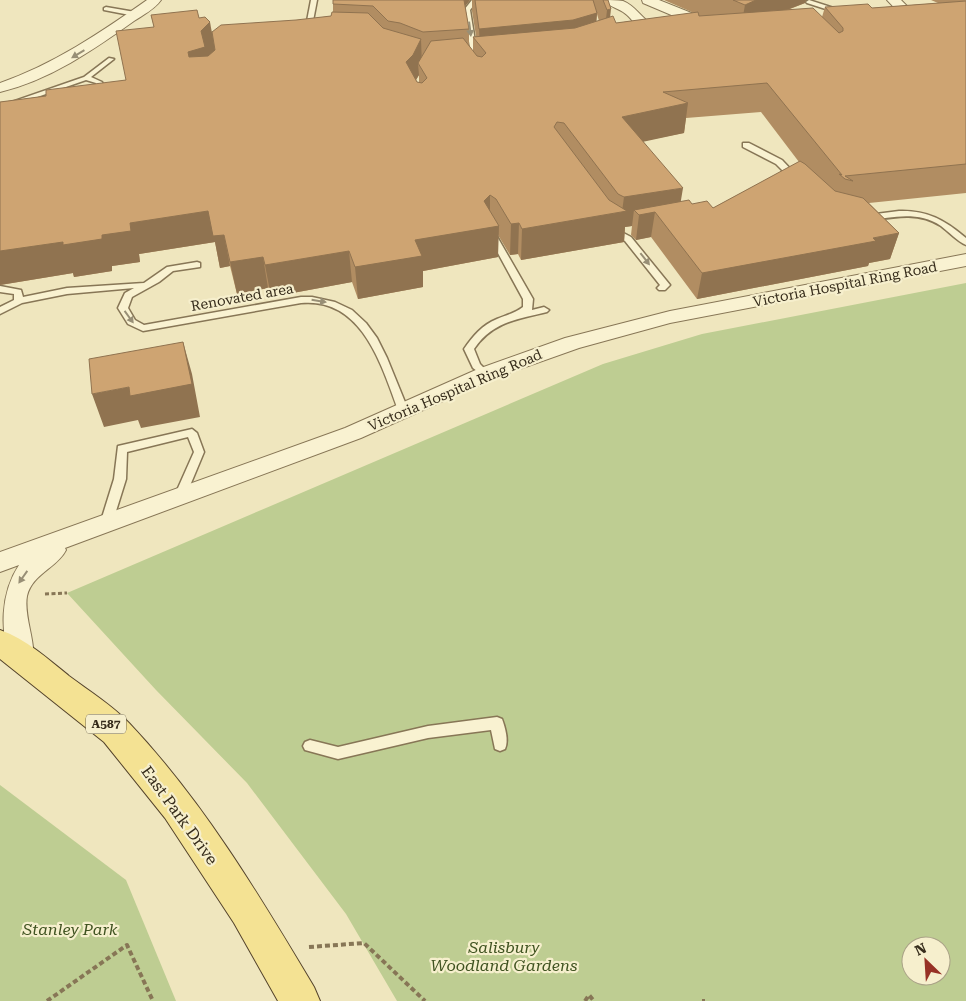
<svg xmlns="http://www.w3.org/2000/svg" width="966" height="1001" font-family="'Roboto Serif',serif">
<rect width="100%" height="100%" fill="#efe6be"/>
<g fill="#becd92" fill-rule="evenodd">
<path d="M966 283V1001H397L346 914 247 783 156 690 67 593 603 364 702 334ZM911 946H941V976H911Z"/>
<polygon points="0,785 126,880 176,1001 0,1001"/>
</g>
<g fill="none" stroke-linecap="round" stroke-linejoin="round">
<defs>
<g id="service">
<polygon points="311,0 317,0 313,21 310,23 307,21"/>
<polygon points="472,0 478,0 470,10 478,60 475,62 472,60 464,10"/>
<polygon points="809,0 843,11 844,12 841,14 807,3 806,2"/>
<polygon points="106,7 135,12 138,14 135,16 104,10 104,8"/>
<polygon points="109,58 114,59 91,77 102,82 105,89 103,99 96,97 96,83 86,80 0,110 0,106 84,77"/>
<polygon points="743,143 749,143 782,160 800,179 793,181 776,164 743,147"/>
<path d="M899 211C927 210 945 220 966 238V245C957 241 949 232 941 226 918 211 893 217 868 221L864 218 868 215Z"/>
<polygon points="612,227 631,237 670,285 665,290 659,290 657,288 660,285 625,241 609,232 609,228"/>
<path d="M491 230 495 233 533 299 532 310 544 307 549 310 547 312C518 319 492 322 474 349L480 364 490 374 485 377 473 368 464 349C473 336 482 325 497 319 507 315 515 313 523 307V299L487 233Z"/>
<path d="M197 262 200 263V267L173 271 159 282 132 297 128 308 135 320 144 325 301 297H312L335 302 352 310 366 323 377 338 387 358 409 412 408 414 404 415 399 412C382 367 363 297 301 303L143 331 128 324 118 308 125 293 134 288 67 294 22 303 0 314V307L14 300V294L0 292V286L21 290 23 297 67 288 144 283 167 267Z"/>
<polygon points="192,429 197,433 204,452 184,500 180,501 174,497 194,452 188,437 127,452 126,479 112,524 110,527 102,527 100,524 114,479 118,446"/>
<path d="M497 717 502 719C505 727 509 741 505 749L500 751 495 749 491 730 428 738 338 759 305 750 303 746 305 742 310 740 338 747 428 726Z"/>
</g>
<g id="minor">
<path d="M147 0H161C155 9 143 15 134 21 93 50 50 80 0 92V83C54 64 100 33 147 0Z"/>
<path d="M604 0C610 0 617 0 623 1 635 6 640 16 650 23 662 32 683 32 695 25L643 3 642 0H659L704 18 710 26C697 43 660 39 643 30 635 26 631 17 623 12 617 8 608 6 604 0Z"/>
<polygon points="887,0 901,0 912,11 966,10 966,18 909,19 904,18"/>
<path d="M966 254V266L670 323 579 348 492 379 361 438 65 548 66 550C57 568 32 574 27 596 23 618 39 648 31 664L21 667 11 664C0 632 0 594 19 565L0 572V552L345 428 478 369 565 338 670 311Z"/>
</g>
<path id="primary" d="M0 630C26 639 48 659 69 676 89 691 112 705 129 723 203 801 259 895 314 987L320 1001H278L234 923 165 818 104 742 0 659Z"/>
</defs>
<use href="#service" stroke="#877656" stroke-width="3"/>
<use href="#minor" stroke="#877656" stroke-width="2"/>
<use href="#primary" stroke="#54432b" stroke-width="2"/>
<polyline stroke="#877656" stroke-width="3" stroke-dasharray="4 2.5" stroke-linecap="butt" points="45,594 67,593"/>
<g stroke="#877656" stroke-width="4" stroke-dasharray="5 3" stroke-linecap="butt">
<polyline points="309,947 364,943 425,1001"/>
<polyline points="47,1001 127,945 153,1001"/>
<polyline points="585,1001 589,995 594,1001"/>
<polyline points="702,1001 705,1001"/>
</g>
<use href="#service" fill="#f9f2d1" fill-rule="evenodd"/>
<use href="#minor" fill="#f9f2d1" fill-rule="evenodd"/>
<use href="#primary" fill="#f4e293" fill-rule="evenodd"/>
</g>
<path fill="#b18d62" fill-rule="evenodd" d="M333 0H470L465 6 469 29V45L473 51V37L476 36 472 11V0H608L610 17 616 23 694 13 664 0H806L805 3 790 9 822 17 825 7 872 8 938 3 931 0H966V193L869 203 899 233 890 259 869 263 868 266 697 299 651 237 636 240 631 235 632 226 625 227 624 242 521 260 518 254 510 255 498 235V257L423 271V287L358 299 352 282 271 297 268 288 237 294 230 266 220 268 215 242 139 254 140 262 112 266V271L74 277 73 273 0 285V102L46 96 126 80 154 27 151 15 199 18 212 32 331 16 333 12ZM597 14 599 21 596 22ZM419 75V82H417L416 80ZM761 112 799 162 713 208 681 202 643 141 684 133 686 118Z"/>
<g fill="#907350">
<polygon points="462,0 470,0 462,10"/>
<polygon points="756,0 806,0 805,3 776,14 740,32 745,5"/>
<polygon points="611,9 608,36 604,38 607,10"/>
<polygon points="597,13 595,41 486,53 480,45 479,29"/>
<polygon points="210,22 215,50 194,80 188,52 201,31"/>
<polygon points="421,39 422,67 418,63 419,75 414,83 406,62"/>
<polygon points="688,103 684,133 619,147 622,117"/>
<polygon points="683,188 678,218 655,212 651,237 636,240 639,215 634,210 632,226 625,227 624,242 521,260 522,229 622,212 624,197"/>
<polygon points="490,195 490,226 499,226 498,257 423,271 423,287 358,299 355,267 415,240 484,201"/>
<polygon points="208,211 224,235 230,266 220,268 215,242 139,254 140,262 112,266 112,271 74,277 73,273 0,285 0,251 102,235 130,223"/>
<polygon points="519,223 518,254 510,255 511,224"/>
<polygon points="899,233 890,259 869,263 868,266 697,299 702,273"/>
<polygon points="349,251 352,282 271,297 265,265"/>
<polygon points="263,257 268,288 237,294 230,262"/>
<polygon points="183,342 192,374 200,417 141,428 138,420 104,427 92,394 129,387"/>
</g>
<g fill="#cea472" stroke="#907350">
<polygon points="333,0 464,0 469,29 423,32 400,23 388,21 373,6 333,4"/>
<polygon points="475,0 593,0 597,13 573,20 479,29"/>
<polygon points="603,0 608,0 611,9 607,10"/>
<polygon points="733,0 756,0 745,5"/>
<polygon points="966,1 966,164 845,176 853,181 845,179 839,174 842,175 767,83 663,92 688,103 622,117 683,188 624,197 618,194 564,123 557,122 554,127 609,200 627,211 522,229 519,223 511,224 496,199 490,195 484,201 499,226 415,240 422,256 355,267 349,251 265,265 263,257 230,262 224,235 213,236 208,211 130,223 131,231 102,235 102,239 63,245 63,242 0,251 0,102 46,96 46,90 126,80 116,31 154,27 151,15 197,10 199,18 205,17 210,22 201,31 205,47 188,52 189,57 208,56 215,50 212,32 221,25 296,20 331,16 332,12 368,13 383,28 421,39 413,55 406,62 417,82 422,83 427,78 418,63 431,41 463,38 477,56 482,57 486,53 473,37 575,28 613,16 616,23 698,12 699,16 813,8 839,33 843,31 843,28 825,7 868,4 872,8"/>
<polygon points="800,161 805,164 835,191 863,198 899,233 873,238 876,241 702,273 655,212 639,215 634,210 689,200 692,204 707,201 713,208"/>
<polygon points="183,342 192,384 130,396 129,387 92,394 89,359"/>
</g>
<defs><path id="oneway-solid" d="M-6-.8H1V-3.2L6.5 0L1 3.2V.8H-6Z" transform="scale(1.25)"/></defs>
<g fill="#988f76">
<use href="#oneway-solid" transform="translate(470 29) rotate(83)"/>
<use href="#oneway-solid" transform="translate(78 54) rotate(149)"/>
<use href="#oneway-solid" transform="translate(645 259) rotate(52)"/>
<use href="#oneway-solid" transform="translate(319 301) rotate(9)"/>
<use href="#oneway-solid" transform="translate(129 317) rotate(54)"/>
<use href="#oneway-solid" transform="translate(23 577) rotate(125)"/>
</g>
<g text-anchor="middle" stroke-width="4.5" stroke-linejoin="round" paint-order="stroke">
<rect fill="#f6efcd" stroke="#706650" stroke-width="1" x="86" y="714.5" width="40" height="19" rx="4"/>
<g font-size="12" font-weight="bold" fill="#362c1b">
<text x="106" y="728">A587</text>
</g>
<g font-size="14" fill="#362c1b" stroke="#f6efcd">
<text transform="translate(845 284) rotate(-11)" y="5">Victoria Hospital Ring Road</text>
<text transform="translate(242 297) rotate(-10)" y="5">Renovated area</text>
<text transform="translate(455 390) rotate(-23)" y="5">Victoria Hospital Ring Road</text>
</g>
<g font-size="16" fill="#362c1b" stroke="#f6efcd">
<text transform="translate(180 815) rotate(54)" y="6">East Park Drive</text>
</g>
<g font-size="16" font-style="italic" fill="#405321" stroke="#f6efcd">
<text x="70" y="935">Stanley Park</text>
<text x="504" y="953">Salisbury<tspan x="504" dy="18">Woodland Gardens</tspan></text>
</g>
</g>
<g transform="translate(926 961) rotate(335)"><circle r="24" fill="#f6efcd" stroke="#a9a186"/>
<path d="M0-4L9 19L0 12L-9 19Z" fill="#973225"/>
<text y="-8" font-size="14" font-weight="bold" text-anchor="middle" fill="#362c1b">N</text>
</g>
</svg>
